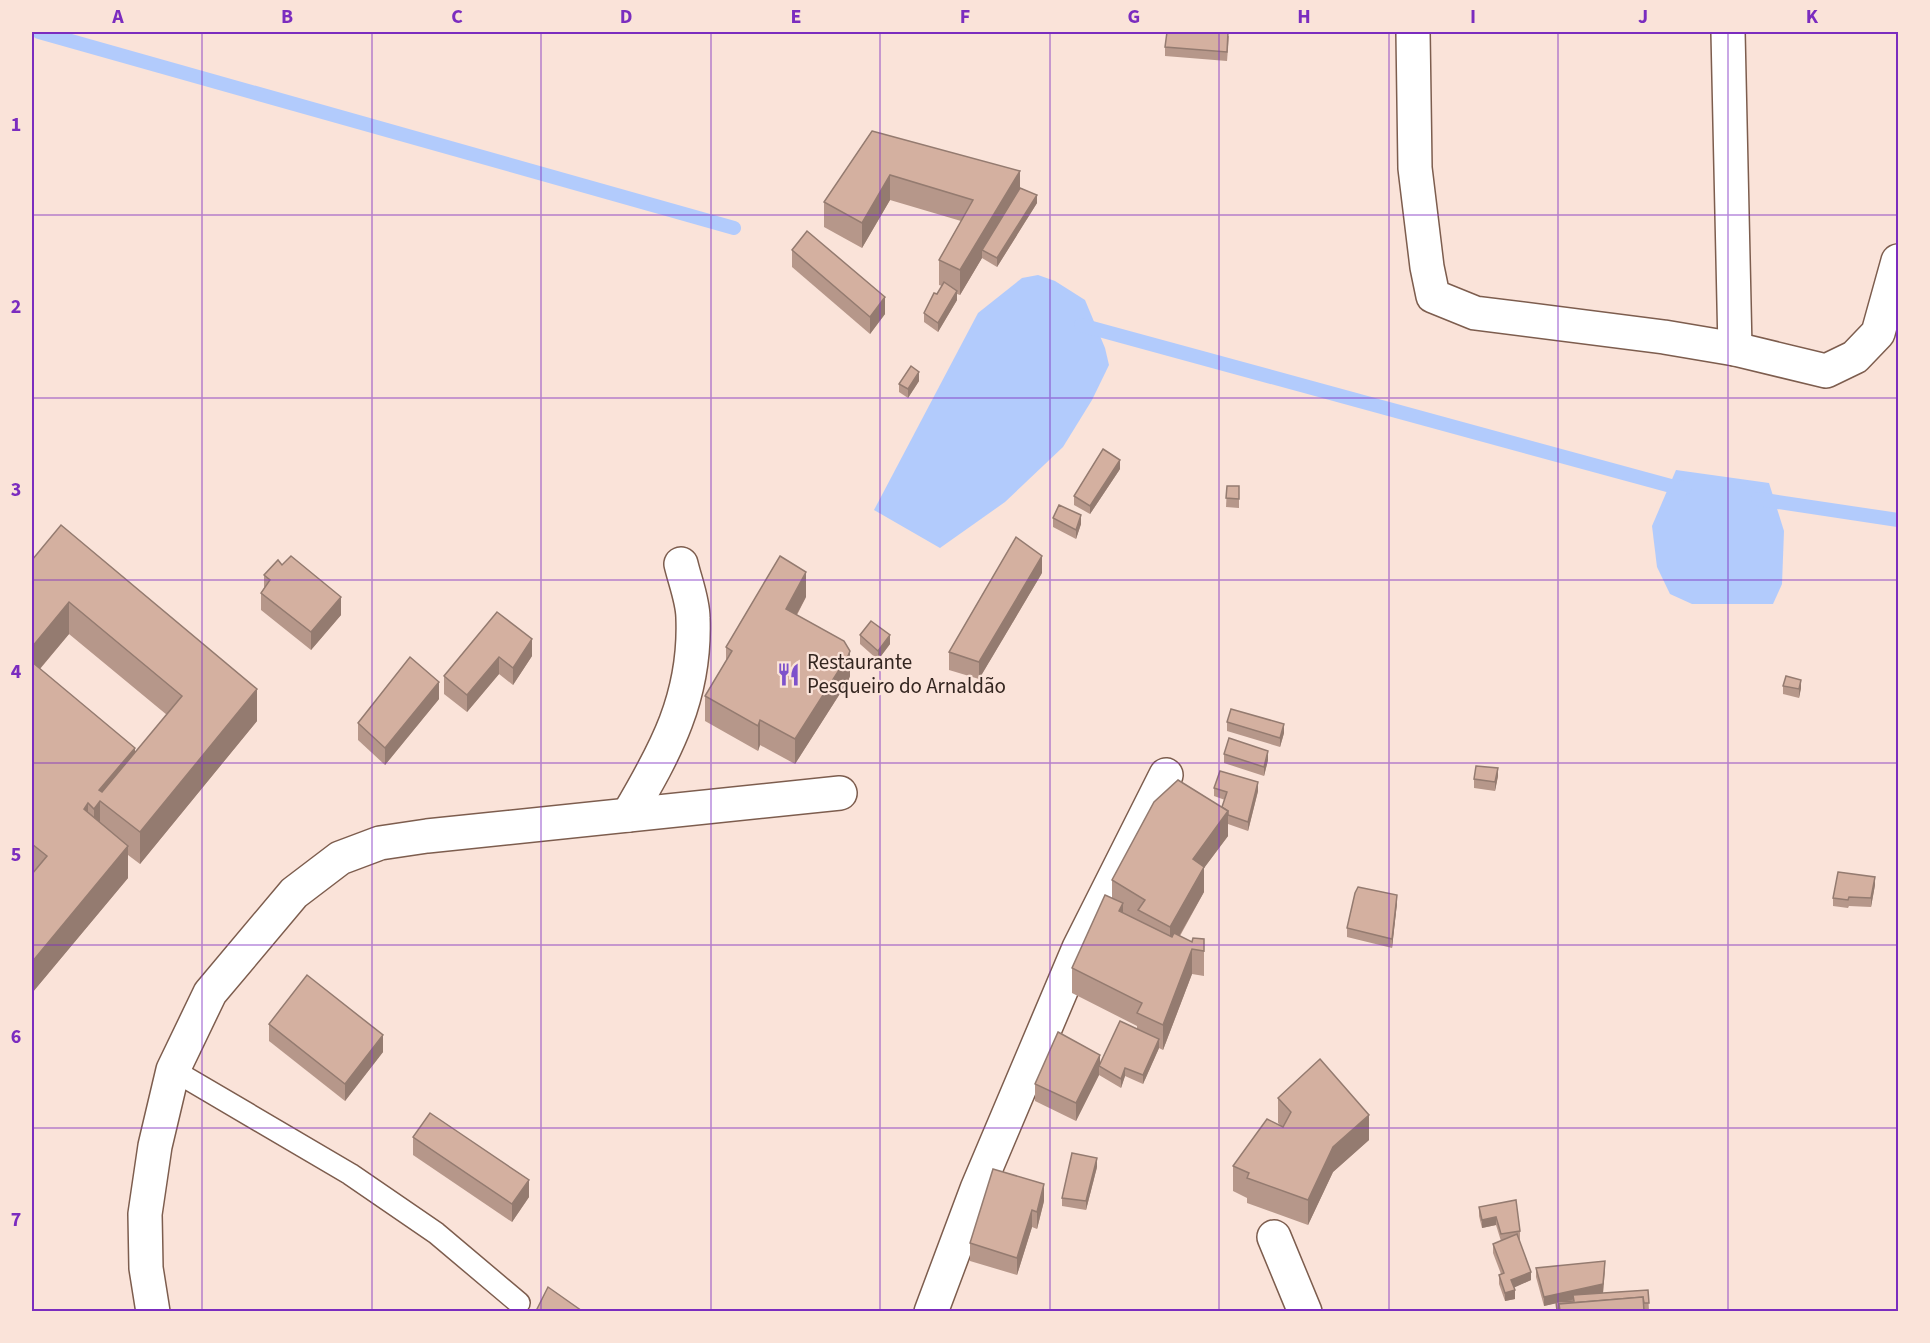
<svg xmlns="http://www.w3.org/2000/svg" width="1930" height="1343" font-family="'Source Sans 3',sans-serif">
<rect width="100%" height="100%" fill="#fae3d9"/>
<g fill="#b2cbfc">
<polygon points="1038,275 1055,281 1085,300 1105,348 1109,365 1092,400 1063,447 1005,502 940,548 874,510 978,313 1022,278"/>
<polygon points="1676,470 1769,483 1784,531 1782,584 1773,604 1692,604 1670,594 1657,567 1652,526"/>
</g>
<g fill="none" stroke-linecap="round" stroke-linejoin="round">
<g stroke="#b2cbfc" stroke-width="14">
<polyline points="39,32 734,228"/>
<polyline points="1081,325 1671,486 1685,488"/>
<polyline points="1758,499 1898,520"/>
</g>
<defs>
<polyline id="lane" points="173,1070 350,1174 436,1233 519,1303"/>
<g id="street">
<polyline points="1413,32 1415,168 1427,267 1433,296 1475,313 1664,337 1735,349 1826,371 1855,357 1878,333 1898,261"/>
<polyline points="1728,32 1735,349"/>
<path d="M628 815C666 751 696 696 693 618 693 601 685 581 681 564"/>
<polyline points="1274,1237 1305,1312"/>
<polyline points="153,1312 146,1268 145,1214 155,1146 173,1070 210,993 294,893 340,858 380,843 427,836 840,793"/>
<polyline points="931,1312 977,1189 1079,948 1166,775"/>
</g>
</defs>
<use href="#lane" stroke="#7d5d4e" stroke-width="24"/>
<use href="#street" stroke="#7d5d4e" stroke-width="36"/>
<use href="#lane" stroke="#fff" stroke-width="21"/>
<use href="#street" stroke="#fff" stroke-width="33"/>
</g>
<g fill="#b6978a" fill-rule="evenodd">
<polygon points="1229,36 1227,61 1165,56 1165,47"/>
<polygon points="872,131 1020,188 1037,203 997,267 982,258 960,295 957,294 957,300 938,332 924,322 924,313 942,286 939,285 939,260 961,221 890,200 862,248 824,227 824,202"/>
<polygon points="792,250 885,314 870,334 792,267"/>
<polygon points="919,381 908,398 899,392 899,384"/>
<polygon points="1120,469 1090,514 1074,505 1074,496"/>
<polygon points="1227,486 1239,486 1239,508 1226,507"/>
<polygon points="1053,518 1081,524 1076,539 1053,527"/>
<path d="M32 560 257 721 140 864 128 855V878L32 993ZM69 634 167 715 135 753 40 669Z"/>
<polygon points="1042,573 979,679 949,670 949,652"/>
<polygon points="264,575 341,615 311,650 261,610 261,593 264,588"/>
<polygon points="806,597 797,615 850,676 848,681 795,764 760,745 758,751 705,721 705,696 726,661 726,647"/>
<polygon points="497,612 532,656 513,685 499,674 467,712 444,694 444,676"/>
<polygon points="860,635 890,644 878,660 860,644"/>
<polygon points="1783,686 1801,688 1799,698 1783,694"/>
<polygon points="439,699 385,765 358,740 358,723"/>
<polygon points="1227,722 1284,733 1280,747 1227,731"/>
<polygon points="1224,754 1268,760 1264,776 1224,763"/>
<polygon points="1498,776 1495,791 1474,788 1474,779"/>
<polygon points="1214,788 1258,791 1248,831 1228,824 1228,836 1204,868 1204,892 1180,936 1192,942 1204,939 1204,976 1192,974 1163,1050 1159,1048 1143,1084 1125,1076 1121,1088 1099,1075 1076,1121 1035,1101 1035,1084 1100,1063 1137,1029 1137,1026 1072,993 1072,968 1112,898 1112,880 1222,807 1225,800 1214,796"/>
<polygon points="1875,885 1871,907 1849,906 1848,908 1833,906 1833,898"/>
<polygon points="1397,903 1392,948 1347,937 1347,928"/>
<polygon points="269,1024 383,1052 345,1101 269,1041"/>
<polygon points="1278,1098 1369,1140 1333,1172 1308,1225 1247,1203 1247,1198 1233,1191 1233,1166 1281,1126 1278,1123"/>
<polygon points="413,1137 529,1197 512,1222 413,1155"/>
<polygon points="1097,1167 1086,1210 1062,1206 1062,1198"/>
<polygon points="1044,1201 1037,1229 1032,1227 1017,1275 970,1261 970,1243"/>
<polygon points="1479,1207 1520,1231 1520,1240 1519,1240 1531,1280 1514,1287 1515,1299 1505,1301 1499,1284 1499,1275 1501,1274 1493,1253 1493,1244 1501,1241 1496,1225 1482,1228 1479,1216"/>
<polygon points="1536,1268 1605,1270 1603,1293 1648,1290 1649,1311 1556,1311 1556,1303 1544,1306 1536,1277"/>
</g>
<g fill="#947b70">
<polygon points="1020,171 1020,197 982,250 982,258 960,295 960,270"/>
<polygon points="890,175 890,200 862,248 862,223"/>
<polygon points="1037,195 1037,203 997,267 997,258"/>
<polygon points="957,291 957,300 938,332 938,323"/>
<polygon points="885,297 885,314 870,334 870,317"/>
<polygon points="919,372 919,381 908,398 908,389"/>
<polygon points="1120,460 1120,469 1090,514 1090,506"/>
<polygon points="1081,515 1081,524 1076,539 1076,530"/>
<polygon points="1042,556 1042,573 979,679 979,662"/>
<polygon points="806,572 806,597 786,634 786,609"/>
<polygon points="341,597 341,615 311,650 311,632"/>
<polygon points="69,602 69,634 32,678 32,647"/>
<polygon points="890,635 890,644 878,660 878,651"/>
<polygon points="532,639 532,656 513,685 513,668"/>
<polygon points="850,651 850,676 848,681 795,764 795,739"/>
<polygon points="499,657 499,674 467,712 467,695"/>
<polygon points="1801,680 1801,688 1799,698 1799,689"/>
<polygon points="439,682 439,699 385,765 385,748"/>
<polygon points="257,689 257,721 140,864 140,832"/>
<polygon points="760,720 760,745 758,751 758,726"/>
<polygon points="1284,724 1284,733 1280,747 1280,738"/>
<polygon points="135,748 135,780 100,801 100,833 94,841 94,809 99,790"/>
<polygon points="1268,751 1268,760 1264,776 1264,767"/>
<polygon points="1498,768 1498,776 1495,791 1495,782"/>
<polygon points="1258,782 1258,791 1248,831 1248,822"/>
<polygon points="88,803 88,835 84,809"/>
<polygon points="1228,811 1228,836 1204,868 1204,892 1170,952 1170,927 1193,859"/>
<polygon points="128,846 128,878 32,993 32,962"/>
<polygon points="1875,877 1875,885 1871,907 1871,898"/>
<polygon points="1397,895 1397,903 1392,948 1392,939"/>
<polygon points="1123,903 1123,928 1119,911"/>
<polygon points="1192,949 1192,974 1163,1050 1163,1025"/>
<polygon points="383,1035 383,1052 345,1101 345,1084"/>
<polygon points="1159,1039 1159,1048 1143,1084 1143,1075"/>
<polygon points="1100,1055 1100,1067 1099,1066 1099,1075 1076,1121 1076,1103"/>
<polygon points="1125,1068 1125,1076 1121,1088 1121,1079"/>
<polygon points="1369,1115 1369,1140 1333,1172 1308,1225 1308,1200 1333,1147"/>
<polygon points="1097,1158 1097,1167 1086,1210 1086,1201"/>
<polygon points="529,1180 529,1197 512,1222 512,1204"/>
<polygon points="1044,1184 1044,1201 1037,1229 1037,1212"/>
<polygon points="1032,1210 1032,1227 1017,1275 1017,1258"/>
<polygon points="1496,1217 1496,1225 1482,1228 1482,1220"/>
<polygon points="1605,1261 1603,1293 1544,1306 1544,1297"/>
<polygon points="1531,1272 1531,1280 1511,1289 1511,1280"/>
<polygon points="1515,1290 1515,1299 1505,1301 1505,1293"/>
</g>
<g fill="#d4b0a0" stroke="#947b70" stroke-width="1.5">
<polygon points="1167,32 1228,32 1227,52 1165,47"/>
<polygon points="872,131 1020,171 960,270 939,260 973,200 890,175 862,223 824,202"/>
<polygon points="1020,188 1037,195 997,258 982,250"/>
<polygon points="807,231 885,297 870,317 792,250"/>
<polygon points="944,282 957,291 938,323 924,313 934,293 937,294"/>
<polygon points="911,366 919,372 908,389 899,384"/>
<polygon points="1103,449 1120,460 1090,506 1074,496"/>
<polygon points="1227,486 1239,486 1239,499 1226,498"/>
<polygon points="1059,505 1081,515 1076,530 1053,518"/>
<polygon points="61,525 257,689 140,832 100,801 94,809 88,803 84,809 128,846 32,962 32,874 47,856 32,844 32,662 135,748 99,790 102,792 182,696 69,602 32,647 32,560"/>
<polygon points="1016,537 1042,556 979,662 949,652"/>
<polygon points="291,556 341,597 311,632 261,593 270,580 264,575 278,560 282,565"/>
<polygon points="780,556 806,572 786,609 844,641 850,651 848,656 795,739 760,720 758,726 705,696 732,651 726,647"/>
<polygon points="497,612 532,639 513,668 499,657 467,695 444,676"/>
<polygon points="871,621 890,635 878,651 860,635"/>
<polygon points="410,657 439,682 385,748 358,723"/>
<polygon points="1786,676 1801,680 1799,689 1783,686"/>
<polygon points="1231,709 1284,724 1280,738 1227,722"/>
<polygon points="1229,738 1268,751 1264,767 1224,754"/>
<polygon points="1476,766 1498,768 1495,782 1474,779"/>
<polygon points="1220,771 1258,782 1248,822 1228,815 1228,811 1222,807 1227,792 1214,788"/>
<polygon points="1178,780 1228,811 1193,859 1204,867 1170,927 1138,910 1145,900 1112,880 1154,802"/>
<polygon points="1838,872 1875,877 1871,898 1849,897 1848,900 1833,898"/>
<polygon points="1358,887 1397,895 1392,939 1347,928 1355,893"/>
<polygon points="1105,895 1123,903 1119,911 1172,937 1174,933 1192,942 1193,938 1204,939 1204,951 1192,949 1163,1025 1137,1013 1142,1003 1072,968"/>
<polygon points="307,975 383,1035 345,1084 269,1024"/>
<polygon points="1120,1021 1159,1039 1143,1075 1125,1068 1121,1079 1099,1066"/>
<polygon points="1058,1032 1100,1055 1076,1103 1035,1084"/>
<polygon points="1320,1059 1369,1115 1333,1147 1308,1200 1247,1178 1249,1173 1233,1166 1267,1119 1283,1127 1291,1112 1278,1098"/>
<polygon points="430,1113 529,1180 512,1204 413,1137"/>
<polygon points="1072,1153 1097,1158 1086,1201 1062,1198"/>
<polygon points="993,1169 1044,1184 1037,1212 1032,1210 1017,1258 970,1243"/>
<polygon points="1516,1200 1520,1231 1501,1234 1496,1217 1482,1220 1479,1207"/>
<polygon points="1517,1234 1531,1272 1511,1280 1515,1290 1505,1293 1499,1275 1504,1273 1493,1244"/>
<polygon points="1605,1261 1603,1284 1544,1297 1536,1268"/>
<polygon points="548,1287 582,1311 536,1311"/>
<polygon points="1648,1290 1649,1303 1644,1303 1643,1297 1559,1304 1559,1311 1557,1311 1556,1302 1574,1301 1573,1295"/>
<polygon points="1643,1297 1644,1311 1560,1311 1559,1304"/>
</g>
<path fill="none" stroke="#7b2cbf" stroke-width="1.5" stroke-opacity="0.55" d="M202 32V1312M372 32V1312M541 32V1312M711 32V1312M880 32V1312M1050 32V1312M1219 32V1312M1389 32V1312M1558 32V1312M1728 32V1312M32 215H1898M32 398H1898M32 580H1898M32 763H1898M32 945H1898M32 1128H1898"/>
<defs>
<symbol id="restaurant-bare" viewBox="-9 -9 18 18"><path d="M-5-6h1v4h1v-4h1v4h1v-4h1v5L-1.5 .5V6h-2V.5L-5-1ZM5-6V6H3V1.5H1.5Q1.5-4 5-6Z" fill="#7e52cb" stroke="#fae3d9" stroke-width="2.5" paint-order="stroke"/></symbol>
</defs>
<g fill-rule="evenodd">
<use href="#restaurant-bare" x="772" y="658" width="33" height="33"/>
</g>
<g text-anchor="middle" stroke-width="4.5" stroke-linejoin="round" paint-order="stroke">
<g font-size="21" fill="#342620" stroke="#fae3d9" text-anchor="start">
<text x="807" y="669">Restaurante<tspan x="807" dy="24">Pesqueiro do Arnaldão</tspan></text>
</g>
</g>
<rect width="1930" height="1343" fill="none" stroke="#fae3d9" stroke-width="66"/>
<rect x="33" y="33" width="1864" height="1277" fill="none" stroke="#7b2cbf" stroke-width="2"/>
<g font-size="20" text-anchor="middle" font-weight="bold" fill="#7b2cbf">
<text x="118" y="23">A</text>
<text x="287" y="23">B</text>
<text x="457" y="23">C</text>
<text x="626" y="23">D</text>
<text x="796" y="23">E</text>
<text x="965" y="23">F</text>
<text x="1134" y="23">G</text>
<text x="1304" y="23">H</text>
<text x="1473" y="23">I</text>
<text x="1643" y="23">J</text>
<text x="1812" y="23">K</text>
<text x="16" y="131">1</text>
<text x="16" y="313">2</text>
<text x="16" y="496">3</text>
<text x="16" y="678">4</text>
<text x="16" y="861">5</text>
<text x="16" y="1043">6</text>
<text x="16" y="1226">7</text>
</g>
</svg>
